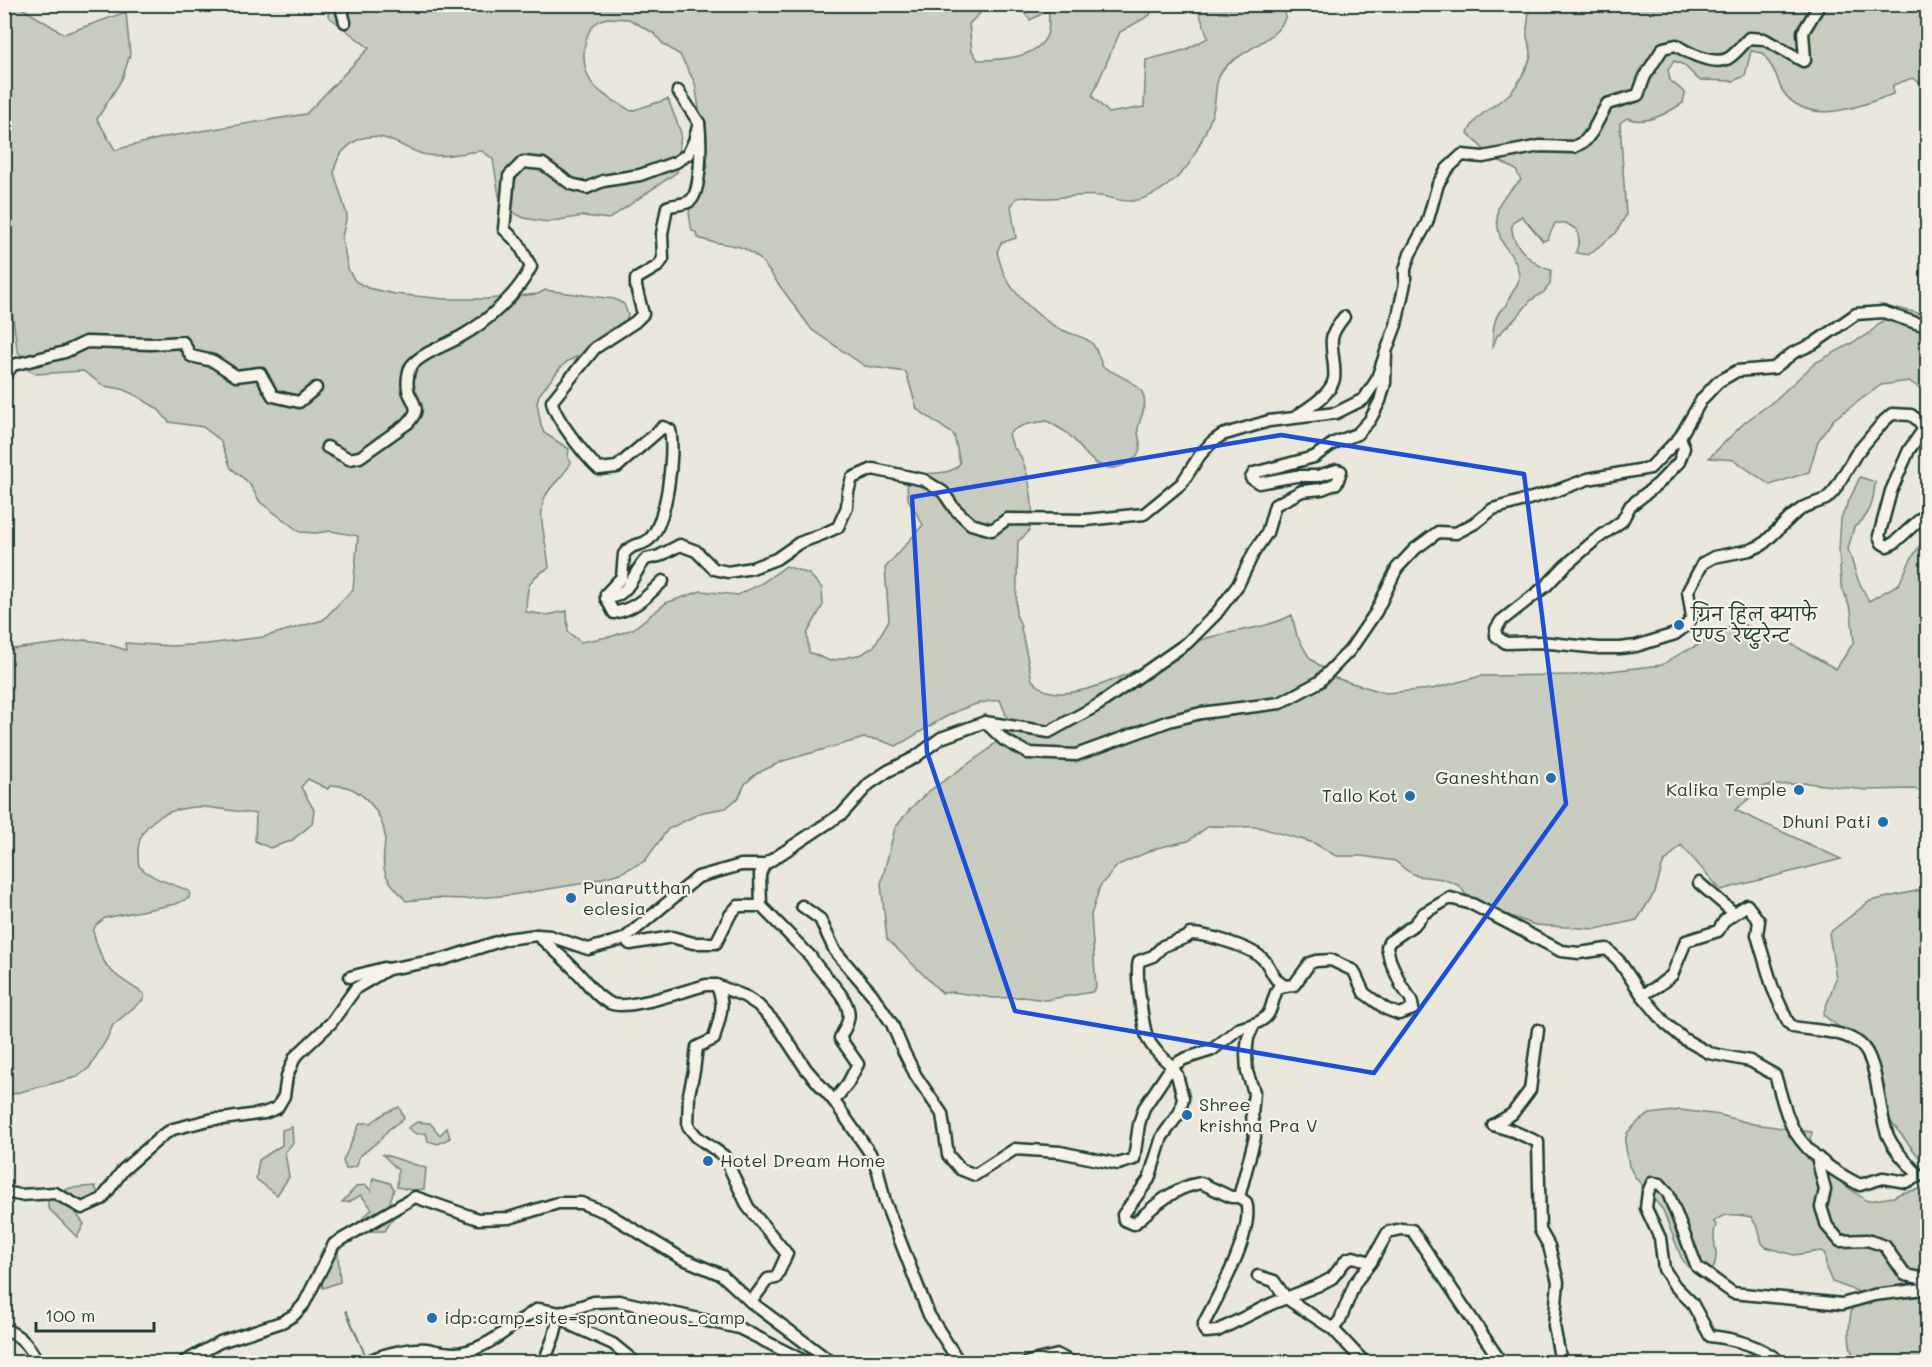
<svg xmlns="http://www.w3.org/2000/svg" width="1932" height="1367" font-family="Mali,'Playpen Sans Deva',sans-serif">
<rect width="100%" height="100%" fill="#eae8dd"/>
<filter id="ink" filterUnits="userSpaceOnUse"><feTurbulence type="fractalNoise" baseFrequency=".0167" numOctaves="2"/><feDisplacementMap in="SourceGraphic" scale="12" xChannelSelector="R" yChannelSelector="G"/><feConvolveMatrix kernelMatrix="1 2 1 2 8 2 1 2 1" color-interpolation-filters="sRGB"/></filter>
<g filter="url(#ink)">
<g fill="#c8ccc1" stroke="#74847a" stroke-width="1.5" fill-rule="evenodd">
<path d="M4 5H17L64 34 126 12 130 55 122 79 97 119 115 150 165 137 306 114 369 48 328 16 329 5H988L969 24 972 51 978 60C999 60 1037 59 1047 35 1050 28 1048 17 1049 10L1030 20 1018 5H1153L1150 15 1120 32 1092 96 1109 113 1144 107 1146 60 1185 50 1208 38 1198 9 1199 5H1285C1285 8 1286 15 1285 18 1278 40 1236 52 1222 71 1214 83 1217 97 1213 111 1209 127 1201 142 1193 157 1183 177 1154 199 1132 201 1121 202 1110 197 1100 196 1080 194 1060 199 1040 198 1032 198 1025 196 1017 198L1011 206 1016 238 1001 243 997 252C999 259 1001 267 1004 274 1013 294 1040 319 1060 329 1087 342 1092 332 1102 366 1112 373 1138 382 1143 394 1148 408 1140 415 1138 429 1137 435 1141 441 1140 447 1140 459 1120 469 1109 468 1089 465 1080 444 1067 433 1061 429 1054 425 1047 421 1034 423 1019 424 1009 434L1013 447C1028 458 1036 510 1030 528 1029 534 1023 537 1018 541L1016 615 1020 623 1032 680C1036 684 1041 689 1047 691 1089 704 1166 650 1207 638 1235 630 1266 629 1292 615L1297 636 1309 657 1335 678 1386 693 1432 689 1481 676 1574 675 1662 665C1678 653 1697 647 1714 636 1723 631 1730 624 1740 623L1786 641 1836 669 1854 642 1851 611 1841 584 1839 551 1841 518 1860 477 1875 482C1874 501 1870 517 1854 527L1848 549 1858 580 1869 601 1899 584 1911 559 1927 534V796L1916 789 1866 790 1807 783 1765 786 1735 810 1841 859 1721 890 1681 845 1663 864 1655 892 1637 920 1596 929 1535 925 1470 901 1460 886 1443 879 1417 876 1406 870 1395 861 1362 856H1336L1314 843 1258 827 1209 826 1188 841 1157 848 1118 865 1100 886 1091 915 1096 987 1092 992 1045 1000 1023 997 994 998 953 992 942 993 887 939 881 884 895 828 910 809 929 791 988 750 1001 737 1007 717 1000 700C957 703 932 727 896 746L879 740 864 738 783 761 756 774 745 784 739 797 726 808 703 812 668 829 645 861 620 873 585 883 512 895 466 899 435 898 406 901C400 893 390 884 386 875 381 864 385 849 385 838 384 812 358 781 330 786L328 789 308 779 301 787 314 810 312 824 291 841 270 848 255 841 256 814C238 812 211 806 195 807 159 810 132 827 139 866 153 881 172 882 190 892L189 898 176 904 105 918 96 925 93 931C103 971 111 972 144 994V999L113 1025 107 1039 89 1068 77 1077 5 1096V650L84 640 100 642 126 650 125 643 172 646 207 644 263 637 323 620 353 589 358 536 331 531 316 533 300 532 260 502 249 483 231 468 220 440 203 427 169 422 158 409 137 396 122 389 104 386 83 371 36 374 28 370 17 349 9 287 5 282ZM608 18 629 19 655 34 663 44 680 55 695 83 708 167 690 208 689 213 692 231 696 232 697 237C711 245 730 242 745 249 751 252 756 256 761 260L812 330 865 366 906 372 917 409 954 435 960 463C950 478 929 470 914 476 911 477 909 480 907 482L908 499 923 525 885 568 889 620 874 646 862 654 830 661 809 652 807 634 823 605 822 588 809 574 786 566 762 583 738 595 701 591 666 603 633 629 613 636 581 642 568 632 567 611 547 615 526 612C527 588 526 579 549 568 548 547 536 516 545 497 551 484 566 475 571 462L568 458 569 449 544 433 541 425 537 403 539 395 561 367 568 361 595 348 623 330 628 315 624 304 614 299 545 290 538 294 486 299H445L395 294 368 288 355 281 348 269 342 237 347 215 334 173C336 151 357 134 379 137 393 138 411 153 427 155 442 158 466 152 482 151L493 159 499 196 514 213 524 218 547 222 583 216 609 219 677 172 681 133 668 99 631 111C619 103 598 94 590 80 579 61 582 22 608 18Z"/>
<path d="M1529 5H1927V87L1912 78 1893 85V94C1860 106 1807 129 1782 90 1779 85 1778 78 1775 73 1772 66 1767 60 1763 53L1751 51 1745 76 1733 81 1699 80 1684 65 1674 61 1668 70 1670 80 1685 93 1683 103C1667 113 1646 126 1627 118L1620 123 1626 215 1616 233 1588 255 1576 253 1579 240 1577 230 1566 223H1555L1548 239 1543 241 1522 216 1514 221C1513 224 1511 227 1512 230 1513 247 1536 267 1551 270L1550 284 1544 292 1531 300 1518 316 1497 336 1492 349C1493 334 1492 313 1507 305 1508 294 1520 287 1519 275 1518 263 1510 254 1504 245 1500 239 1499 235 1498 228 1494 201 1503 198 1521 180L1516 170 1488 154 1468 133C1476 114 1492 108 1508 95 1515 90 1529 65 1531 55 1532 49 1528 43 1527 37 1526 26 1530 15 1529 5Z"/>
<polygon points="1897,308 1927,315 1927,402 1924,391 1909,381 1881,385 1834,419 1818,441 1809,472 1770,485 1734,460 1709,458 1744,423 1775,400 1815,363 1867,335"/>
<polygon points="1927,882 1927,1167 1883,1112 1871,1051 1823,1015 1836,978 1829,933 1870,901 1920,890"/>
<polygon points="399,1107 404,1118 388,1130 381,1139 359,1157 357,1166 346,1169 343,1161 360,1123 371,1123 385,1113"/>
<path d="M1680 1110 1720 1115 1753 1124 1812 1132 1808 1159 1867 1201 1894 1197 1901 1193 1921 1189 1927 1186V1362H1856C1844 1340 1849 1314 1857 1291L1832 1282 1826 1268 1825 1254 1821 1251 1794 1255 1766 1247 1762 1243 1758 1228 1751 1217C1737 1215 1725 1211 1714 1222L1716 1225C1709 1243 1723 1251 1711 1273L1700 1275 1687 1266 1681 1257 1663 1210 1635 1177 1629 1166 1625 1142 1627 1133 1640 1120 1650 1114Z"/>
<polygon points="417,1122 430,1123 440,1135 447,1128 450,1138 438,1144 428,1141 426,1133 416,1134 408,1128"/>
<polygon points="292,1127 293,1143 285,1152 289,1177 277,1195 256,1179 259,1160 282,1145 282,1130"/>
<polygon points="382,1154 426,1168 424,1189 411,1190 397,1187 398,1170"/>
<polygon points="373,1178 390,1183 394,1189 390,1202 393,1218 385,1231 371,1231 358,1223 372,1209 361,1195 349,1202 342,1202 357,1186 366,1185 371,1191"/>
<polygon points="95,1186 99,1197 88,1204 70,1205 84,1224 77,1237 48,1208 48,1198 70,1188"/>
<path d="M323 1248 338 1252 340 1282 323 1288C318 1273 315 1262 323 1248Z"/>
</g>
<g fill="none" stroke-linecap="round" stroke-linejoin="round">
<polyline stroke="#6a7c72" stroke-width="2" points="346,1311 366,1357"/>
<defs>
<g id="minor">
<polyline points="345,22 342,11 348,4"/>
<path d="M699 123C701 138 702 193 690 201 684 205 674 204 667 207L662 234 663 259 658 266 636 279V287L643 314 635 322 595 348 552 401C553 416 587 458 599 469L617 467 663 427 670 430C675 451 667 528 647 541 638 547 634 542 624 554L622 577 606 594V598C630 597 632 573 646 559L659 556 680 545 696 551 714 569 728 572 752 568 776 559 799 543 823 534 838 527 847 507 848 492 852 478 873 469 924 480 943 492 954 508 971 524 992 530 1007 519 1086 520 1144 514 1182 483 1200 455 1212 442 1222 435 1269 421 1336 413 1364 399 1376 381 1386 352"/>
<polyline points="4,376 13,365 65,352 86,342 151,344 183,342 191,356 213,361 236,376 260,373 273,396 299,402 316,388"/>
<path d="M1298 415C1310 407 1331 394 1334 379 1335 375 1334 369 1334 365 1331 340 1328 337 1344 317"/>
<polyline points="1680,437 1684,448 1679,462 1658,484 1630,506 1622,521 1594,541 1565,566 1547,585 1501,621 1496,629 1496,636 1506,643 1540,642 1599,648 1620,648 1636,646 1675,634 1687,625 1692,617 1688,591 1703,563 1714,557 1750,550 1762,545 1792,516 1804,507 1826,499 1834,491 1856,454 1884,421 1892,414 1911,415 1919,421 1923,430 1909,450 1891,491 1879,536 1882,543 1887,546 1894,543 1928,512"/>
<path d="M327 447 349 459 360 457 408 423C419 411 417 408 410 395 406 388 407 371 412 365 424 352 445 346 460 337 487 322 517 295 531 267L519 244 504 229 509 176 523 162 543 164 571 184 587 188 603 181 640 175 676 162 688 154 694 141 699 123 678 91"/>
<path d="M606 598 614 613C637 608 646 597 663 581"/>
<path d="M985 722 1049 732 1098 705 1187 643 1216 614 1238 585 1254 552 1267 533 1275 505 1302 491 1322 489 1337 483 1341 471 1337 470 1318 476H1296L1259 483 1251 478 1254 473 1314 457 1334 443 1357 434 1370 420 1380 401 1385 383 1386 352 1396 325 1405 283V269L1410 254 1427 223 1438 184 1447 169 1462 155 1483 157 1540 146 1574 147 1585 141 1592 132 1607 104 1638 95 1645 76 1663 48 1676 45C1687 53 1713 65 1727 59 1735 55 1743 44 1749 38L1764 39 1803 61 1805 60 1803 32 1820 4"/>
<path d="M764 865 760 874 761 906 811 957C820 975 854 998 848 1020 847 1026 843 1032 840 1038L858 1064 848 1083 834 1101"/>
<polyline points="1699,883 1734,913"/>
<path d="M802 906 820 919 835 951 872 994 892 1024 903 1050 916 1076 942 1114 948 1155 960 1169 975 1175 1015 1149 1060 1152 1118 1164 1134 1159 1139 1124 1144 1108 1172 1066C1163 1058 1152 1049 1147 1037 1143 1025 1135 973 1139 961L1153 956 1163 946 1187 937 1190 934C1207 934 1253 947 1265 961 1272 970 1273 980 1285 986L1294 985 1310 963 1316 961 1331 960 1354 971 1364 993 1386 1009 1399 1014 1413 1009 1411 999 1401 985 1390 960 1387 947 1389 942 1415 924 1424 913 1450 898 1472 904 1561 951 1579 953 1607 949 1619 961 1642 995 1666 1024 1684 1039 1709 1053 1750 1061 1775 1075C1781 1093 1785 1116 1795 1132 1811 1157 1835 1172 1860 1185L1883 1178 1906 1182 1919 1176C1908 1163 1895 1152 1888 1136 1878 1113 1879 1059 1860 1044 1843 1030 1814 1031 1793 1027L1788 1022 1773 989 1757 935 1759 921 1747 905 1725 920 1718 931 1686 941 1672 975 1658 986 1642 995"/>
<path d="M537 935C551 947 565 959 578 973 589 984 596 998 612 1004 630 1010 686 990 706 985H716L744 996 758 1005 777 1025 806 1069 834 1101 870 1153 878 1171 885 1202 929 1315 959 1362"/>
<polyline points="624,939 630,944 672,937 693,943 716,943 730,915 738,906 761,906"/>
<polyline points="350,977 384,968"/>
<path d="M716 985C727 1006 719 1017 714 1039L697 1047 694 1071 689 1094 688 1126 697 1137 724 1156 748 1207 787 1254 776 1278 768 1279 751 1302"/>
<path d="M1254 1024 1238 1029 1212 1050 1184 1059 1172 1066 1177 1075 1183 1098 1180 1112 1162 1137 1149 1179 1123 1215 1124 1220 1134 1224C1154 1206 1174 1187 1201 1183L1231 1197H1239L1246 1202C1255 1231 1218 1296 1204 1323V1329L1206 1332 1217 1331 1271 1304 1319 1285 1332 1278 1347 1259 1353 1257 1371 1262 1355 1283 1340 1320 1333 1329"/>
<polyline points="1538,1030 1530,1090 1512,1114 1493,1125 1513,1131 1538,1142 1540,1230 1549,1246 1558,1282 1554,1326 1561,1362"/>
<polyline points="4,1192 20,1195 55,1193 82,1208 102,1199 123,1170 163,1135 173,1129 213,1119 223,1119 264,1113 277,1108 284,1096 287,1076 295,1057 331,1023 356,988 388,969 444,959 506,939 537,935 550,936 588,949 624,939 698,877 741,865 764,865 843,813 869,784 888,771 914,758 941,738 985,722 1004,740 1028,753 1076,755 1169,721 1201,713 1280,703 1319,682 1350,650 1376,612 1397,568 1415,549 1438,532 1456,533 1475,523 1493,509 1553,492 1588,479 1650,468 1680,437 1702,399 1718,382 1737,371 1774,368 1793,353 1813,344 1856,314 1883,312 1928,327"/>
<path d="M1239 1197 1255 1137 1252 1115 1254 1092 1247 1072 1246 1054 1248 1038 1254 1024C1275 1016 1269 1005 1278 988L1285 986"/>
<polyline points="1371,1262 1388,1232 1401,1229 1412,1230 1501,1362"/>
<polyline points="1258,1276 1274,1281 1286,1298 1333,1329 1364,1362"/>
<polyline points="560,1313 573,1326 613,1344 635,1362"/>
<path d="M4 1329C22 1336 29 1346 38 1362"/>
<polyline points="184,1362 220,1342 282,1322 294,1315 304,1304 334,1244 415,1197 478,1219 509,1218 558,1203 581,1203 605,1212 681,1258 722,1275 751,1302 831,1362"/>
<path d="M368 1362C380 1354 411 1348 426 1349 438 1351 450 1355 463 1352 493 1346 512 1324 538 1309L560 1313 594 1302 619 1301 739 1328 806 1362"/>
<polyline points="544,1362 554,1336 560,1313"/>
<polyline points="1028,1362 1058,1355 1071,1362"/>
<path d="M1780 1362C1760 1345 1735 1339 1710 1336L1692 1303 1675 1286 1664 1269 1660 1238 1646 1208 1648 1192 1652 1183 1660 1184 1668 1193 1697 1267 1733 1293 1842 1304 1874 1295 1924 1289 1926 1284 1921 1278 1905 1275 1885 1246 1867 1240 1840 1241 1827 1226 1821 1207 1825 1190 1817 1157"/>
</g>
</defs>
<use href="#minor" stroke="#1f3d34" stroke-width="15"/>
<use href="#minor" stroke="#f7f3e8" stroke-width="10"/>
</g>
</g>
<path fill="none" stroke="#1d4ed8" stroke-width="4.5" stroke-linejoin="round" d="M1281 435 1524 474 1566 804 1374 1073 1015 1011 927 752 912 497Z"/>
<g fill="#1f6fb2" stroke="#f7f3e8" stroke-width="2">
<circle cx="1679" cy="625" r="6"/>
<circle cx="1551" cy="778" r="6"/>
<circle cx="1799" cy="790" r="6"/>
<circle cx="1410" cy="796" r="6"/>
<circle cx="1883" cy="822" r="6"/>
<circle cx="571" cy="898" r="6"/>
<circle cx="1187" cy="1115" r="6"/>
<circle cx="708" cy="1161" r="6"/>
<circle cx="432" cy="1318" r="6"/>
</g>
<g text-anchor="middle" stroke-width="4.5" stroke-linejoin="round" paint-order="stroke">
<g font-size="18" fill="#1f3d34" stroke="#f7f3e8" text-anchor="start">
<text x="1691" y="621">ग्रिन हिल क्याफे<tspan x="1691" dy="21">एण्ड रेष्टुरेन्ट</tspan></text>
<text x="1539" y="784" text-anchor="end">Ganeshthan</text>
<text x="1787" y="796" text-anchor="end">Kalika Temple</text>
<text x="1398" y="802" text-anchor="end">Tallo Kot</text>
<text x="1871" y="828" text-anchor="end">Dhuni Pati</text>
<text x="583" y="894">Punarutthan<tspan x="583" dy="21">eclesia</tspan></text>
<text x="1199" y="1111">Shree<tspan x="1199" dy="21">krishna Pra V</tspan></text>
<text x="720" y="1167">Hotel Dream Home</text>
<text x="444" y="1324">idp:camp_site=spontaneous_camp</text>
</g>
</g>
<rect width="1932" height="1367" fill="none" stroke="#f7f3e8" stroke-width="24"/>
<rect x="12" y="12" width="1908" height="1343" fill="none" stroke="#1f3d34" stroke-width="2" filter="url(#ink)"/>
<path d="M36 1322v9h118v-9" fill="none" stroke="#1f3d34" stroke-width="3"/>
<text x="45" y="1322" font-size="18" fill="#1f3d34" stroke="#f7f3e8" stroke-width="4.5" paint-order="stroke">100 m</text>
</svg>
